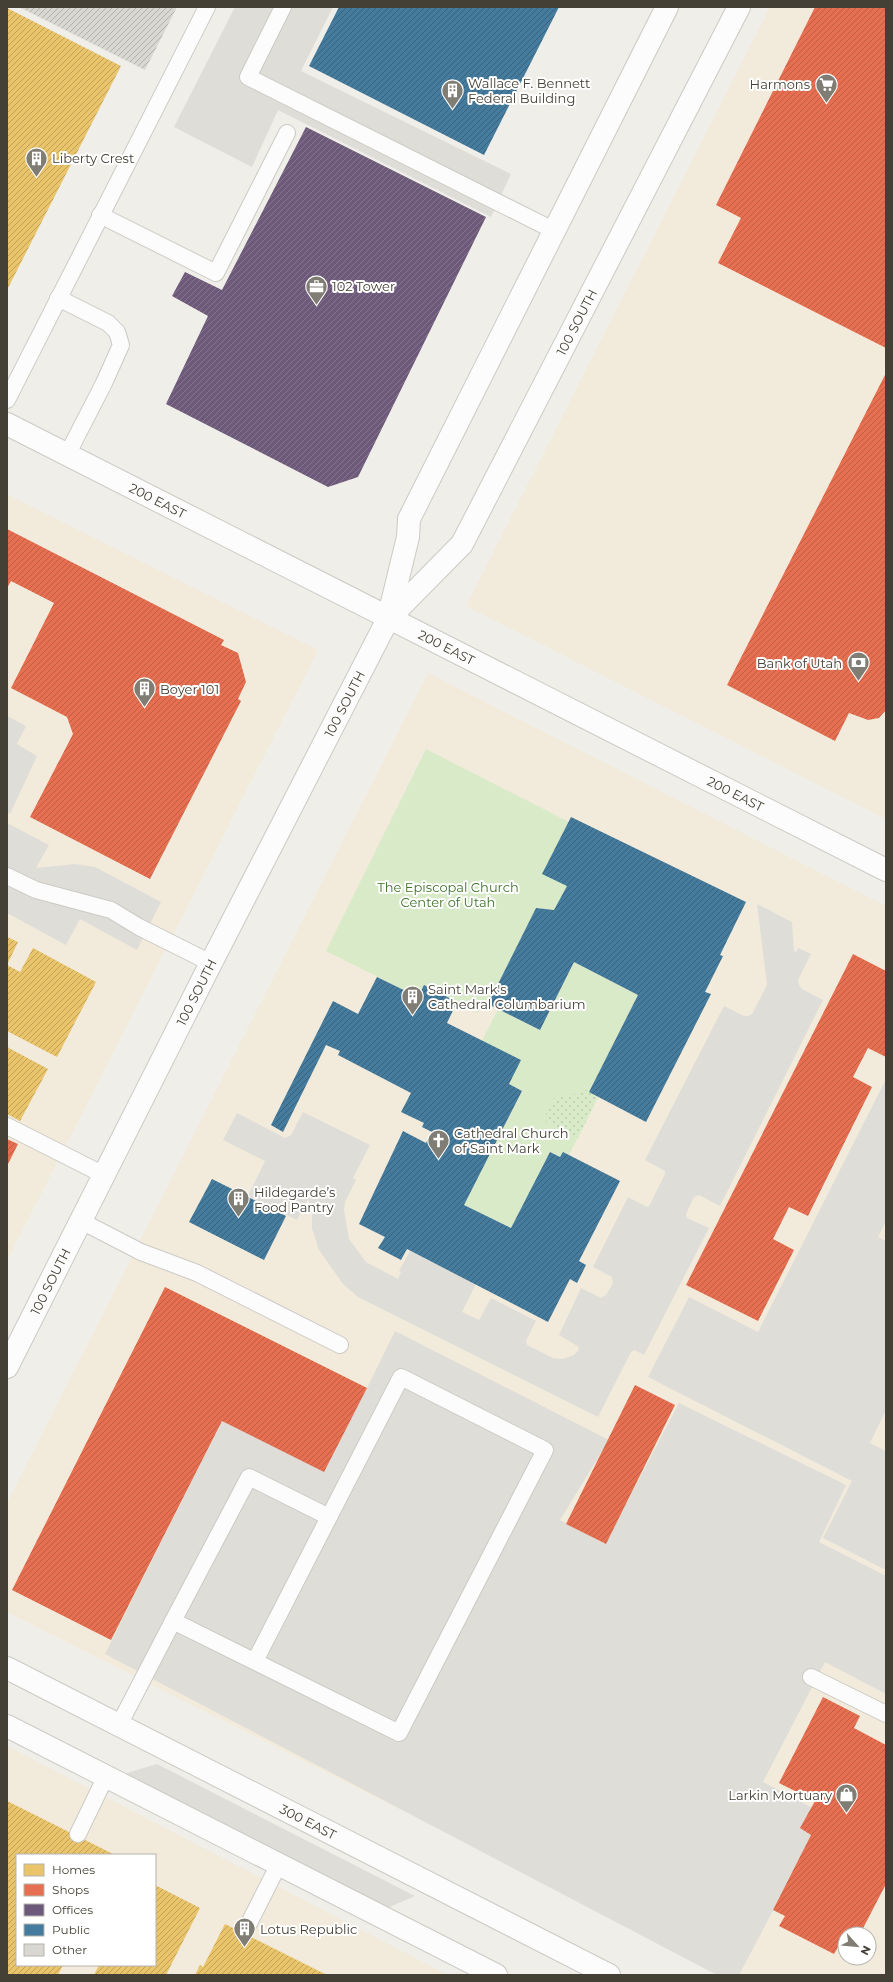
<svg xmlns="http://www.w3.org/2000/svg" width="893" height="1982" font-family="Montserrat,sans-serif">
<defs>
<pattern id="garden-dots" width="8" height="8" patternUnits="userSpaceOnUse"><rect width="8" height="8" fill="#d9eac9"/><path d="M2 2h.1M6 6h.1" fill="none" stroke="#bbcaad" stroke-width="1.8" stroke-linecap="round"/></pattern>
<pattern id="homes-hatch" width="6" height="6" patternUnits="userSpaceOnUse"><rect width="6" height="6" fill="#e9c46a"/><path d="M-1 1l2-2M0 6l6-6M5 7l2-2" fill="none" stroke="#bea158"/></pattern>
<pattern id="shops-hatch" width="6" height="6" patternUnits="userSpaceOnUse"><rect width="6" height="6" fill="#e76f51"/><path d="M-1 1l2-2M0 6l6-6M5 7l2-2" fill="none" stroke="#bd5d44"/></pattern>
<pattern id="offices-hatch" width="6" height="6" patternUnits="userSpaceOnUse"><rect width="6" height="6" fill="#6d597a"/><path d="M-1 1l2-2M0 6l6-6M5 7l2-2" fill="none" stroke="#84748c"/></pattern>
<pattern id="public-hatch" width="6" height="6" patternUnits="userSpaceOnUse"><rect width="6" height="6" fill="#457b9d"/><path d="M-1 1l2-2M0 6l6-6M5 7l2-2" fill="none" stroke="#39617a"/></pattern>
<pattern id="building-hatch" width="6" height="6" patternUnits="userSpaceOnUse"><rect width="6" height="6" fill="#d8d7d1"/><path d="M-1 1l2-2M0 6l6-6M5 7l2-2" fill="none" stroke="#b1b0aa"/></pattern>
</defs>
<rect width="100%" height="100%" fill="#efeee8"/>
<g fill="#f2ebdb" fill-rule="evenodd">
<polygon points="770,7 886,7 886,819 466,606"/>
<polygon points="7,494 318,650 7,1261"/>
<path d="M428 673 886 906V1975H717L407 1813 7 1612V1503ZM845 1934H869V1958H845Z"/>
<path d="M7 1746 448 1975H7ZM17 1855H155V1965H17Z"/>
</g>
<g fill="#d9eac9">
<polygon points="426,749 569,822 567,886 554,910 536,908 488,1004 484,1002 478,1013 424,985 418,997 326,951"/>
<polygon points="574,962 638,995 589,1092 598,1097 569,1155 563,1152 560,1157 550,1152 511,1228 464,1205 522,1092 509,1084 482,1041 498,1009 540,1030"/>
</g>
<path fill="url(#garden-dots)" d="M584 1089 598 1097 578 1138 543 1120 556 1095C566 1098 576 1095 584 1089Z"/>
<g fill="#deddd8">
<polygon points="235,7 333,7 301,71 511,174 491,217 278,110 252,167 174,127"/>
<polygon points="7,716 26,726 17,744 37,756 10,814 7,812"/>
<polygon points="7,823 49,845 36,868 75,864 95,867 161,902 137,950 80,919 66,945 7,913"/>
<polygon points="757,904 792,922 794,951 796,952 798,948 811,954 798,980 799,985 802,989 823,1000 720,1206 699,1195 694,1197 686,1214 687,1218 709,1228 644,1355 634,1350 631,1352 598,1417 358,1297 343,1284 319,1250 312,1228 312,1209 308,1199 297,1220 248,1196 265,1161 223,1140 237,1113 285,1138 291,1135 303,1112 370,1145 353,1178 356,1180 345,1202 344,1210 349,1239 366,1262 398,1279 401,1272 399,1271 410,1251 476,1284 462,1312 479,1320 491,1298 536,1321 526,1341 527,1345 553,1358 563,1359 574,1355 578,1351 579,1347 559,1335 581,1288 601,1298 606,1295 613,1283 612,1277 593,1267 628,1197 647,1207 649,1206 665,1174 665,1171 645,1160 724,1006 744,1016 748,1016 752,1014 767,985"/>
<polygon points="886,1079 886,1221 878,1237 886,1241 886,1410 870,1443 886,1451 886,1570 823,1538 852,1481 648,1377 689,1297 758,1332"/>
<polygon points="395,1331 609,1440 560,1520 605,1544 679,1403 846,1485 819,1542 886,1576 886,1694 825,1662 763,1782 824,1814 739,1975 717,1975 105,1654 222,1421 367,1388"/>
<polygon points="157,1764 415,1896 385,1909 124,1774"/>
</g>
<g fill="url(#homes-hatch)">
<polygon points="7,8 121,66 7,290"/>
<polygon points="7,937 18,942 7,965"/>
<polygon points="33,948 96,982 57,1057 7,1031 7,965 20,972"/>
<polygon points="7,1047 48,1069 20,1121 7,1114"/>
<polygon points="7,1801 115,1855 17,1855 17,1965 63,1965 58,1975 7,1975"/>
<polygon points="155,1885 200,1908 166,1975 94,1975 99,1965 155,1965"/>
<polygon points="225,1924 327,1975 195,1975 200,1965 203,1967"/>
</g>
<g fill="url(#shops-hatch)">
<polygon points="815,7 886,7 886,348 718,263 741,218 716,205"/>
<polygon points="886,373 886,710 879,718 868,720 849,713 835,741 727,685"/>
<polygon points="7,529 224,640 221,645 238,653 246,682 238,699 241,701 150,879 30,817 73,734 67,717 11,688 54,603 11,581 7,588"/>
<polygon points="853,954 886,971 886,1057 868,1048 853,1077 872,1087 808,1216 789,1207 773,1239 794,1250 758,1321 686,1285"/>
<polygon points="7,1139 18,1144 7,1166"/>
<polygon points="165,1287 367,1388 324,1472 222,1421 111,1640 12,1590"/>
<polygon points="635,1385 675,1405 606,1544 566,1524"/>
<polygon points="823,1697 860,1716 854,1728 886,1745 886,1884 860,1934 845,1934 845,1945 841,1942 834,1954 779,1926 785,1916 773,1910 811,1835 800,1828 815,1801 779,1783"/>
</g>
<polygon fill="url(#offices-hatch)" points="306,127 486,217 358,477 328,487 166,404 208,316 172,296 185,272 222,290"/>
<g fill="url(#public-hatch)">
<polygon points="339,7 559,7 484,155 309,66"/>
<polygon points="571,817 746,902 720,955 723,956 705,992 711,994 646,1122 589,1092 638,995 574,962 540,1030 488,1004 536,908 554,910 567,886 542,874"/>
<polygon points="377,977 418,997 424,985 457,1002 447,1023 521,1060 509,1084 522,1091 464,1205 511,1228 550,1152 560,1157 563,1152 620,1181 579,1261 586,1265 577,1283 570,1279 548,1322 407,1249 401,1260 378,1248 385,1237 359,1224 403,1131 426,1143 432,1132 422,1127 424,1123 401,1112 411,1093 338,1055 340,1051 326,1045 283,1132 271,1125 333,1001 358,1014"/>
<polygon points="212,1179 286,1216 264,1260 189,1222"/>
</g>
<polygon fill="url(#building-hatch)" points="19,7 177,7 145,70"/>
<g fill="none" stroke-linecap="round" stroke-linejoin="round">
<defs>
<g id="service">
<polyline points="283,7 248,77 555,231"/>
<polyline points="100,215 216,273 287,133"/>
<polyline points="58,298 108,323 117,332 121,345 104,383 67,455"/>
<polyline points="7,400 207,7"/>
<polyline points="7,876 36,890 111,910 139,927 211,963"/>
<polyline points="7,1126 104,1175"/>
<polyline points="81,1221 141,1252 197,1273 340,1345"/>
<polyline points="173,1621 249,1477 329,1517"/>
<polyline points="811,1677 886,1714"/>
<polyline points="119,1725 173,1621 399,1733 545,1450 401,1377 255,1661"/>
<polyline points="78,1834 106,1776"/>
<polyline points="244,1933 279,1864"/>
</g>
<g id="minor">
<path id="s1" d="M7 1668 609 1975"/>
<polyline points="7,1726 496,1975"/>
</g>
<g id="tertiary">
<path id="s2" d="M7 424 886 870"/>
<path id="s3" d="M388 619 462 544 739 7"/>
<path id="s4" d="M7 1367 211 963 388 619 408 537 409 519 667 7"/>
</g>
</defs>
<use href="#service" stroke="#cbcac4" stroke-width="18"/>
<use href="#minor" stroke="#cbcac4" stroke-width="24"/>
<use href="#tertiary" stroke="#cbcac4" stroke-width="24"/>
<use href="#service" stroke="#fdfcfc" stroke-width="16"/>
<use href="#minor" stroke="#fdfcfc" stroke-width="22"/>
<use href="#tertiary" stroke="#fdfcfc" stroke-width="22"/>
</g>
<defs>
<symbol id="supermarket-pin" viewBox="-11 -11 22 30"><path d="M0 17L-7.5 6A9.5 9.5 0 1 1 7.5 6Z" fill="#807d74" stroke="#fff"/><path d="M-6-5.5h2.5l.6 2H6L4.5 2H-2.5L-4.4-4H-6ZM-1.5 3.2a1.3 1.3 0 1 0 .1 0ZM3 3.2a1.3 1.3 0 1 0 .1 0Z" fill="#fff"/></symbol>
<symbol id="building-pin" viewBox="-11 -11 22 30"><path d="M0 17L-7.5 6A9.5 9.5 0 1 1 7.5 6Z" fill="#807d74" stroke="#fff"/><path d="M-4-6H4V6H1V3H-1V6H-4ZM-2.5-4.3h1.7v1.8h-1.7ZM.8-4.3h1.7v1.8H.8ZM-2.5-1h1.7V.8h-1.7ZM.8-1h1.7V.8H.8Z" fill="#fff"/></symbol>
<symbol id="office-pin" viewBox="-11 -11 22 30"><path d="M0 17L-7.5 6A9.5 9.5 0 1 1 7.5 6Z" fill="#807d74" stroke="#fff"/><path d="M-6-3h4V-5.5h4V-3h4V5H-6ZM-1-4.5V-3h2v-1.5ZM-6 0V1H6V0Z" fill="#fff"/></symbol>
<symbol id="bank-pin" viewBox="-11 -11 22 30"><path d="M0 17L-7.5 6A9.5 9.5 0 1 1 7.5 6Z" fill="#807d74" stroke="#fff"/><path d="M-6-4H6V4H-6ZM0-2.3a2.3 2.3 0 1 0 0 4.6a2.3 2.3 0 1 0 0-4.6Z" fill="#fff"/></symbol>
<symbol id="church-pin" viewBox="-11 -11 22 30"><path d="M0 17L-7.5 6A9.5 9.5 0 1 1 7.5 6Z" fill="#807d74" stroke="#fff"/><path d="M-1.2-6h2.4v3.5h3.3v2.4h-3.3V6h-2.4V-.1h-3.3v-2.4h3.3Z" fill="#fff"/></symbol>
<symbol id="shop-pin" viewBox="-11 -11 22 30"><path d="M0 17L-7.5 6A9.5 9.5 0 1 1 7.5 6Z" fill="#807d74" stroke="#fff"/><path d="M-5-2.5h2.3a2.7 3.5 0 0 1 5.4 0H5L5.5 6h-11ZM-1.5-2.5h3a1.5 2.3 0 0 0-3 0Z" fill="#fff"/></symbol>
</defs>
<g fill-rule="evenodd">
<use href="#supermarket-pin" x="814" y="72" width="25" height="34"/>
<use href="#building-pin" x="440" y="78" width="25" height="34"/>
<use href="#building-pin" x="24" y="146" width="25" height="34"/>
<use href="#office-pin" x="304" y="274" width="25" height="34"/>
<use href="#bank-pin" x="846" y="650" width="25" height="34"/>
<use href="#building-pin" x="132" y="676" width="25" height="34"/>
<use href="#building-pin" x="400" y="984" width="25" height="34"/>
<use href="#church-pin" x="426" y="1128" width="25" height="34"/>
<use href="#building-pin" x="226" y="1186" width="25" height="34"/>
<use href="#shop-pin" x="834" y="1782" width="25" height="34"/>
<use href="#building-pin" x="232" y="1916" width="25" height="34"/>
</g>
<g text-anchor="middle" stroke-width="4" stroke-linejoin="round" paint-order="stroke">
<g font-size="13" fill="#444035" stroke="#fff" text-anchor="start">
<text x="468" y="88">Wallace F. Bennett<tspan x="468" dy="15">Federal Building</tspan></text>
<text x="810" y="89" text-anchor="end">Harmons</text>
<text x="52" y="163">Liberty Crest</text>
<text x="332" y="291">102 Tower</text>
<text x="842" y="668" text-anchor="end">Bank of Utah</text>
<text x="160" y="694">Boyer 101</text>
<text x="428" y="994">Saint Mark's<tspan x="428" dy="15">Cathedral Columbarium</tspan></text>
<text x="454" y="1138">Cathedral Church<tspan x="454" dy="15">of Saint Mark</tspan></text>
<text x="254" y="1197">Hildegarde’s<tspan x="254" dy="15">Food Pantry</tspan></text>
<text x="832" y="1800" text-anchor="end">Larkin Mortuary</text>
<text x="260" y="1934">Lotus Republic</text>
</g>
<g font-size="13" fill="#444035" stroke="#fff">
<text dy="5" stroke="none"><textPath href="#s3" startOffset="355">100 SOUTH</textPath></text>
<text dy="5" stroke="none"><textPath href="#s2" startOffset="169">200 EAST</textPath></text>
<text dy="5" stroke="none"><textPath href="#s2" startOffset="493">200 EAST</textPath></text>
<text dy="5" stroke="none"><textPath href="#s4" startOffset="744">100 SOUTH</textPath></text>
<text dy="5" stroke="none"><textPath href="#s2" startOffset="817">200 EAST</textPath></text>
<text dy="5" stroke="none"><textPath href="#s4" startOffset="420">100 SOUTH</textPath></text>
<text dy="5" stroke="none"><textPath href="#s4" startOffset="96">100 SOUTH</textPath></text>
<text dy="5" stroke="none"><textPath href="#s1" startOffset="338">300 EAST</textPath></text>
</g>
<g font-size="13" fill="#3e742a" stroke="#fff">
<text x="448" y="892">The Episcopal Church<tspan x="448" dy="15">Center of Utah</tspan></text>
</g>
</g>
<rect width="893" height="1982" fill="none" stroke="#444035" stroke-width="16"/>
<rect x="16" y="1854" width="140" height="112" fill="#ffffff" stroke="#b4b3ae"/>
<rect x="24" y="1864" width="20" height="12" fill="#e9c46a" stroke="#b4b3ae"/>
<text x="52" y="1874" font-size="12" fill="#444035">Homes</text>
<rect x="24" y="1884" width="20" height="12" fill="#e76f51" stroke="#b4b3ae"/>
<text x="52" y="1894" font-size="12" fill="#444035">Shops</text>
<rect x="24" y="1904" width="20" height="12" fill="#6d597a" stroke="#b4b3ae"/>
<text x="52" y="1914" font-size="12" fill="#444035">Offices</text>
<rect x="24" y="1924" width="20" height="12" fill="#457b9d" stroke="#b4b3ae"/>
<text x="52" y="1934" font-size="12" fill="#444035">Public</text>
<rect x="24" y="1944" width="20" height="12" fill="#d8d7d1" stroke="#b4b3ae"/>
<text x="52" y="1954" font-size="12" fill="#444035">Other</text>
<g transform="translate(857 1946) rotate(117)"><circle r="19" fill="#ffffff" stroke="#b4b3ae"/>
<path d="M0-3L7 15L0 10L-7 15Z" fill="#807d74"/>
<text y="-6" font-size="11" font-weight="bold" text-anchor="middle" fill="#444035">N</text>
</g>
</svg>
